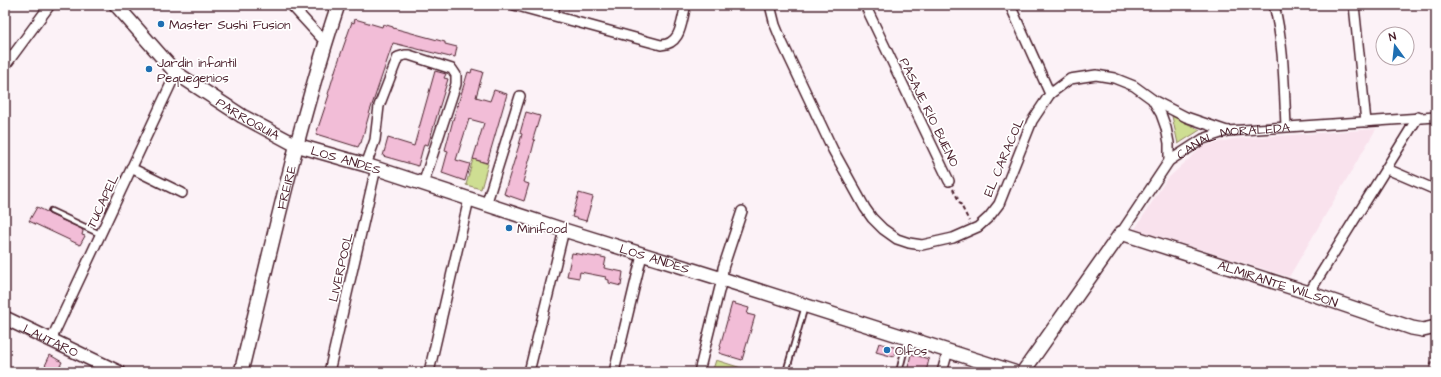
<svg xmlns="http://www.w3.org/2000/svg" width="1441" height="377" font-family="'Architects Daughter',sans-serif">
<rect width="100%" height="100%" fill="#fcf2f7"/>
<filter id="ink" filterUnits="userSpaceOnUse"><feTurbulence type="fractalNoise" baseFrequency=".025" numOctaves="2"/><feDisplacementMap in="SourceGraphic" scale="8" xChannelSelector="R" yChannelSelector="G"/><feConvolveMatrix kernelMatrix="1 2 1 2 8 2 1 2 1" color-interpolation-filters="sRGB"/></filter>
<g filter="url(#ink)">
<polygon fill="#f9e2ed" points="1376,129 1289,277 1135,229 1166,180 1203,146 1233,139"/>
<g fill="#cede92" stroke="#8c7e5e">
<polygon points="1172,116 1200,130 1178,144"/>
<polygon points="473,159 488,164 481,189 466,185"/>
<polygon points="716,360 754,372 712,372"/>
</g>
<g fill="#f2bdd7" stroke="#4a1f2b">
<polygon points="355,19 382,27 383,24 393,27 393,28 445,42 445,44 457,47 455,57 451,56 450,57 393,43 370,111 361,143 360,143 358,147 316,134 329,95 328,94 336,68 352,22 354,23"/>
<polygon points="472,69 483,72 476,97 490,101 494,90 507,94 487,163 473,159 484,123 469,119 456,160 470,164 465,181 442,173 448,151 445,150 453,120 468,72 471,73"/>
<polygon points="435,71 446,74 444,78 448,79 428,145 424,144 418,166 383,156 388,138 414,146"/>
<polygon points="526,112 540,116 533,139 535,139 532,151 523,182 529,184 524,201 504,194 519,145 522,134 520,133"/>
<polygon points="579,193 593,197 586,221 572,217"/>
<polygon points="37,207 47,212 49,214 82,229 83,231 82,235 85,236 80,245 29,221"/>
<polygon points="572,253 596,257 596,256 606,258 604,268 623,272 621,286 609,283 609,280 605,279 606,277 580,272 579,278 567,276"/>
<polygon points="732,303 749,308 747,314 755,316 742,360 719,353 721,347 720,346"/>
<polygon points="879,343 897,348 894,357 876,352"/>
<polygon points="911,354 929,359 926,372 907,372"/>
<polygon points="50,355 62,362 57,372 47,372 43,370"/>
</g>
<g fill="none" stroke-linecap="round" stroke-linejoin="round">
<defs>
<g id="lane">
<polyline points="51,211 100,234"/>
<polyline points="786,372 805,306"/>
<polyline points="899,372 907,340"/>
</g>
<g id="street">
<polyline points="291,5 325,42"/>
<path d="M514 5 661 45C682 44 681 21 686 5"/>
<polyline points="770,5 775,25 782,42 833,150 865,208 872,218 883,229 897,239 909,243 922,245 953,238 978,227 989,217 999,204 1032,121 1050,94 1070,79 1096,75 1114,78 1134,86 1152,99 1161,114 1166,128 1169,143 1169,161"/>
<polyline points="865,5 949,181"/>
<polyline points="1010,5 1050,94"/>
<path d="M1274 5C1284 44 1284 86 1286 126"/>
<polyline points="1354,5 1366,122"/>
<polyline points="553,15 555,5"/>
<polyline points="5,66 50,5"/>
<polyline points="1153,100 1186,117 1227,131"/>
<polyline points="366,165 375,140 379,106 398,57 405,55 409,55 452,69 456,75 456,84 423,184"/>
<polyline points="131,168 182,193"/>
<polyline points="1387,169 1436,190"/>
<polyline points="486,205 520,96"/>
<path id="s1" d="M1121 233 1169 161 1203 139 1227 131 1436 117"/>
<polyline points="1309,293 1418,117"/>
<polyline points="51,340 176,73"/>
<polyline points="329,372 376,168"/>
<polyline points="429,372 469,199"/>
<polyline points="529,372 564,230"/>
<polyline points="614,372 642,255"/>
<polyline points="699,372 722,279 723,268 742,211"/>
<polyline points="942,372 948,351"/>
</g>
<g id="secondary">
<path id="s2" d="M116 5 176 73 242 116 296 145 366 165 564 230 722 279 1014 372"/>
<path id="s3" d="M5 318 118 372"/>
<path id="s4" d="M241 372C271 249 298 125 338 5"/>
<path id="s5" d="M1023 372 1121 233 1309 293 1412 328 1423 330 1436 327"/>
</g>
</defs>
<use href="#lane" stroke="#4a1f2b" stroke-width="8"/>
<use href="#street" stroke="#4a1f2b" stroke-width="12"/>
<use href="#secondary" stroke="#4a1f2b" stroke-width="16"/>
<g stroke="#4a1f2b" stroke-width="2" stroke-dasharray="4 3" stroke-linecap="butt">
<polyline points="953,189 969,221"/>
<polyline points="1429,372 1436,346"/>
</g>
<use href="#lane" stroke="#fff" stroke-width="4.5"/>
<use href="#street" stroke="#fff" stroke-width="9"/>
<use href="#secondary" stroke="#fff" stroke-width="13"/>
</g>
</g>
<g fill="#1f6fb2" stroke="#fff" stroke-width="1.5">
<circle cx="161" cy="24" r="4"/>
<circle cx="149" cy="69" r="4"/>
<circle cx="509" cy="228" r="4"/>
<circle cx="887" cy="350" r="4"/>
</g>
<g text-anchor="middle" stroke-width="3.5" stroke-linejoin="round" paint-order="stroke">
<g font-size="13" fill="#4a1f2b" stroke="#fff" text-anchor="start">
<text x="169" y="29">Master Sushi Fusion</text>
<text x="157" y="67">Jardín infantil<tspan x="157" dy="15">Pequegenios</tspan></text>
<text x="517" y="233">Minifood</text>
<text x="895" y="355">Olfos</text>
</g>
<g font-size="13" fill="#4a1f2b" stroke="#fff">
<text transform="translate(930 112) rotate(64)" y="5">PASAJE RÍO BUENO</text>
<text dy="5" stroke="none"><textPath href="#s2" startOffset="176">PARROQUIA</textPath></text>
<text dy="5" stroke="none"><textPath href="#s1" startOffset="156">CANAL MORALEDA</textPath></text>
<text transform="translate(1003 157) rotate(-67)" y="5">EL CARACOL</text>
<text dy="5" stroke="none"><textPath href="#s2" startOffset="283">LOS ANDES</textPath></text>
<text dy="5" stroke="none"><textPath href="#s4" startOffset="190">FREIRE</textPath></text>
<text transform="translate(102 201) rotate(-65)" y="5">TUCAPEL</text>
<text dy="5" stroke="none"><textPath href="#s2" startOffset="607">LOS ANDES</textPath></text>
<text transform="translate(340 267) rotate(-77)" y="5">LIVERPOOL</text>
<text dy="5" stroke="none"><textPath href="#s5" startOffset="335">ALMIRANTE WILSON</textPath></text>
<text dy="5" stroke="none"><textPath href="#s3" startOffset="51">LAUTARO</textPath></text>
</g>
</g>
<rect width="1441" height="377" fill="none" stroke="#fff" stroke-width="20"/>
<rect x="10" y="10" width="1421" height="357" fill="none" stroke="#4a1f2b" stroke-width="1.5" filter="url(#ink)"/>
<g transform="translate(1395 46) rotate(345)"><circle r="19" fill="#ffffff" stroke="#b7a5aa"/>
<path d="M0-3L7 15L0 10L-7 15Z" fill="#1f6fb2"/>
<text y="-6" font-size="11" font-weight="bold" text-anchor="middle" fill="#4a1f2b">N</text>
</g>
</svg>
